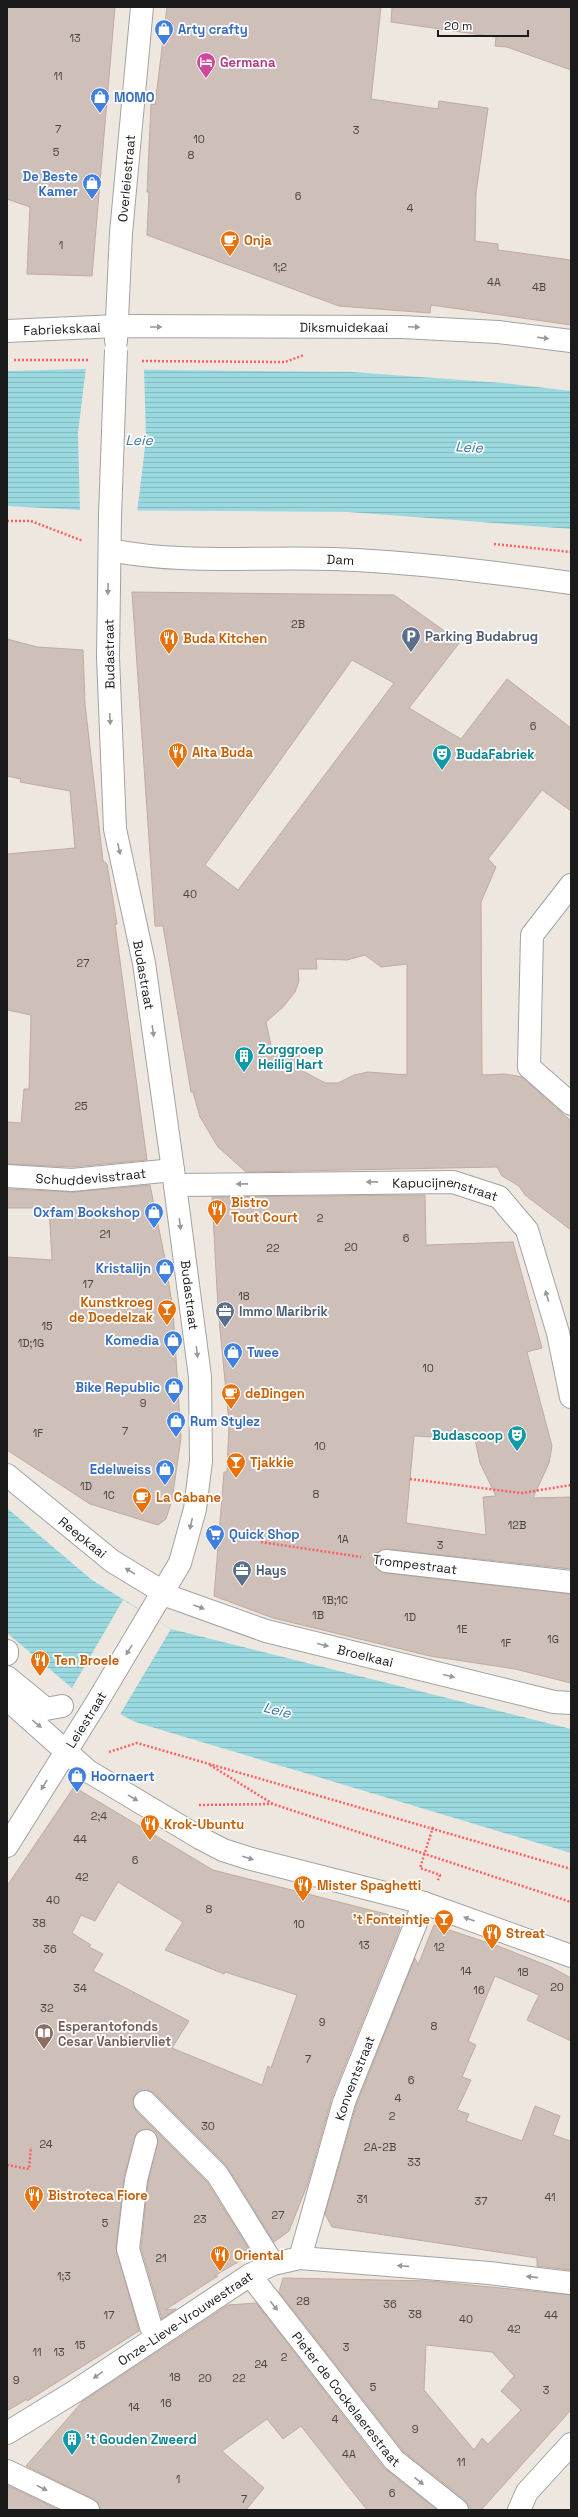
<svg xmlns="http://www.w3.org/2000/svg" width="578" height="2517" font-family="'Space Grotesk',sans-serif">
<defs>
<pattern id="water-rules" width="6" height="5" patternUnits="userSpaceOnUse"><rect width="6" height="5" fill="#9bd9e0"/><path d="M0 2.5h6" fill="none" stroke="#85bac0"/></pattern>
</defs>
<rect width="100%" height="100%" fill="#eee7df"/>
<g fill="url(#water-rules)">
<polygon points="85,369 352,372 503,383 571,391 571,529 349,512 80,510 7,506 7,371"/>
<polygon points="7,1508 92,1580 171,1629 571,1729 571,1853 135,1722 72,1688 7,1633"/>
</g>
<g fill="#eee7df">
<polygon points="86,367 144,368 146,439 137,513 80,512 78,433"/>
<polygon points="123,1600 171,1629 119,1716 72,1688"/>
</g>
<g fill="#cebfb8" stroke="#c0aba0" fill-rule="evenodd">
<polygon points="7,7 115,7 92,276 27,274 30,207 7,199"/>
<polygon points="167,7 381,7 371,99 438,109 439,101 488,108 476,193 475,241 498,244 498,250 571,260 571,325 431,305 430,313 339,306 147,235 149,192 147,192 151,104 155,105"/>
<polygon points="392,7 571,7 571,70 507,47 495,46 496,37 391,22"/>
<path d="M132 592 394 595 460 642 409 708 461 739 507 679 571 728V811L542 790 488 859 496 867 481 902 482 1075 505 1074 522 1077 571 1121V1230L525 1195 519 1186 502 1176 497 1167 246 1172 218 1147 200 1117 193 1092H191L163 926H155ZM352 660 394 683 238 890 205 865ZM365 955 381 967 407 964V1075L368 1072 354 1075 338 1083H325L301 1070 299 1053 273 1055 266 1022 283 1007 295 992 299 981 298 969H317L316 959 347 960Z"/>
<polygon points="7,639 37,647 83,650 85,704 103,861 107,864 117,924 115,924 147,1160 72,1167 7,1164 7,1122 21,1123 24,1089 29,1089 31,1015 7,1010 7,854 75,848 70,791 20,782 21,779 7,776"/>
<polygon points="150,1185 165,1259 173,1310 181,1438 172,1500 166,1519 158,1525 90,1504 7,1450 7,1257 52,1260 49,1208 7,1208 7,1189 73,1192"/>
<path d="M425 1195 426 1245 513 1242 542 1348 527 1352 552 1446 549 1463 533 1498 571 1497V1569L387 1549 376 1553 374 1566 385 1573 571 1594V1683L515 1669 430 1656 273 1618 214 1596 224 1472H227L229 1423 218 1308 212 1197ZM414 1436 475 1439 480 1463 496 1496 483 1497 486 1535 406 1523Z"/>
<path d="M74 1787 213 1870 394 1916 400 1928 332 2097 308 2183 289 2231 274 2242 226 2165 154 2093 148 2090 136 2093 133 2099 136 2111 207 2182 252 2254 214 2276H218L165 2310 176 2309 162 2319 141 2248 148 2182 158 2138 149 2129 137 2132 124 2177 116 2248 139 2331 27 2401V2399L7 2411V1886ZM118 1882 183 1922 165 1950 224 1974 225 1972 297 1995 271 2068 268 2066 262 2085 172 2048 189 2021 93 1971 103 1954 89 1947 91 1945 72 1933 81 1915 95 1921Z"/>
<polygon points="434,1925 498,1946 551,1967 571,1978 571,2041 527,2020 539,1995 495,1976 468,2041 476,2045 462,2077 471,2080 457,2110 469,2114 466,2121 522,2141 535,2106 560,2116 553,2135 571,2141 571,2270 537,2266 537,2258 332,2227 325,2214 356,2106 415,1958 418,1965"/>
<path d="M283 2278 430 2281 571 2295V2410L481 2510H469L465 2500 403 2451 279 2292ZM426 2345 492 2352 514 2376 501 2391 521 2410 488 2444 482 2438 474 2450 424 2390Z"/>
<polygon points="256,2303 384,2468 437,2510 367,2510 301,2426 283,2439 267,2419 222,2451 264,2488 246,2510 100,2510 98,2503 93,2499 26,2466 83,2401 228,2305"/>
<polygon points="7,2485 59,2510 7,2510"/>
</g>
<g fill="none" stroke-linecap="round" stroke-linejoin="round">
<defs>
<g id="minor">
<path id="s1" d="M7 331 117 326 402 327 498 332 571 341"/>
<path id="s2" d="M116 341 121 233 142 7"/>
<path id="s3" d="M110 550C185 565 258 556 333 559 413 562 492 572 571 583"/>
<polyline points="571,885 532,935 529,1067 571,1104"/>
<path id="s4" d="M7 1176 72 1180 173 1170"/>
<path id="s5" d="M175 1185 453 1182 499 1197 527 1230 558 1333 571 1397"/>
<path id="s6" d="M7 1475 112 1561 171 1597 266 1631 554 1702 571 1703"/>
<polyline points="386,1561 571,1582"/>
<polyline points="7,1651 7,1654"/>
<polyline points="7,1677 46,1709 62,1706"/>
<polyline points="7,1699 88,1771 200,1838 223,1850 248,1858 424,1903 571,1956"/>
<path id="s7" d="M7 1846 97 1702 180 1563 195 1509 201 1461 200 1377 173 1170 144 963 115 829 108 657 110 516"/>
<polyline points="145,2102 217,2174 273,2264"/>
<polyline points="146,2141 136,2180 128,2249 151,2327 156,2335"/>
<path id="s8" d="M300 2258 344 2102 424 1903"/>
<path id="s9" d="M250 2275 394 2460 457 2510"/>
<path id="s10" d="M7 2433 74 2392 250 2275 273 2264 300 2258 489 2273 571 2283"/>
<polyline points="7,2471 88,2510"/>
<polyline points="519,2510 527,2492 571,2444"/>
</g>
</defs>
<use href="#minor" stroke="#a2a2a2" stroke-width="24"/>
<g stroke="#ff5f62" stroke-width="2.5" stroke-dasharray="2 2" stroke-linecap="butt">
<polyline points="14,360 89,360"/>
<polyline points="142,361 285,362 304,355"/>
<polyline points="7,521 31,521 83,541"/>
<polyline points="494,544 571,552"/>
<polyline points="410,1479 522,1493 571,1485"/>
<polyline points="261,1542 361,1557"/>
<polyline points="109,1752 137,1743 571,1869"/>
<polyline points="210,1765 273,1804 571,1902"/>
<polyline points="199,1805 272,1804"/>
<polyline points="433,1827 420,1868 440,1875 438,1880"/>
<polyline points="7,2165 29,2169 31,2147"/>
</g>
<use href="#minor" stroke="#fff" stroke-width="22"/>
<defs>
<polyline id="minor-bridge" points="110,516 116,350"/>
</defs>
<use href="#minor-bridge" stroke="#a2a2a2" stroke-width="24" stroke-linecap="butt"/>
<use href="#minor-bridge" stroke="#fff" stroke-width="22"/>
</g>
<defs><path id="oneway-solid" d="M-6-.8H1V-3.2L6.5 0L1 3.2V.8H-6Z"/></defs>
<g fill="#989898">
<use href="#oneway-solid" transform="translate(156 327)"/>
<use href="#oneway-solid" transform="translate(414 327) rotate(3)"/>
<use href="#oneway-solid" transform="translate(543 338) rotate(7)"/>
<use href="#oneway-solid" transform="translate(108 589) rotate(92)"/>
<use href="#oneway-solid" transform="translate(110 719) rotate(87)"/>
<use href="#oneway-solid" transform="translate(119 849) rotate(78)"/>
<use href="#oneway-solid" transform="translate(153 1031) rotate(82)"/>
<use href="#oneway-solid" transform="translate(372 1182) rotate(179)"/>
<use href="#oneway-solid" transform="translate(242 1184) rotate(179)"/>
<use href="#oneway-solid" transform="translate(180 1224) rotate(83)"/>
<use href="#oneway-solid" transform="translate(547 1296) rotate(-107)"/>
<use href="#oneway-solid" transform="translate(197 1352) rotate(83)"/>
<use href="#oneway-solid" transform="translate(191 1524) rotate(103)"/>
<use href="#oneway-solid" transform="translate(130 1571) rotate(-149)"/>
<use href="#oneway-solid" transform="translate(199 1607) rotate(20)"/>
<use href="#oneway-solid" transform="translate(323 1645) rotate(14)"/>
<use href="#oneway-solid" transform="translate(129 1650) rotate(121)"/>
<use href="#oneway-solid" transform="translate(449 1676) rotate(14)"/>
<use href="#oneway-solid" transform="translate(37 1724) rotate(39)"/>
<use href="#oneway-solid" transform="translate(44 1785) rotate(121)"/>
<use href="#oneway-solid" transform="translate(133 1798) rotate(31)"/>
<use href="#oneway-solid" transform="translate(248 1858) rotate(17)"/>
<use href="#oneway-solid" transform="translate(469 1919) rotate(-160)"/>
<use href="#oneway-solid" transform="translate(403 2266) rotate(-176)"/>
<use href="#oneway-solid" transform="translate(532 2277) rotate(-174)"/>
<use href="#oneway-solid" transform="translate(274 2306) rotate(52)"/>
<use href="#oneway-solid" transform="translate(98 2375) rotate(145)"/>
<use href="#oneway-solid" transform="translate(419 2481) rotate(38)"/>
<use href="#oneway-solid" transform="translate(42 2488) rotate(26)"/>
</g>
<defs>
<symbol id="shop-pin" viewBox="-11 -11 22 30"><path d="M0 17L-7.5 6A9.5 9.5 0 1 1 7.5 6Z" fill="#3f7fe0" stroke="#fff"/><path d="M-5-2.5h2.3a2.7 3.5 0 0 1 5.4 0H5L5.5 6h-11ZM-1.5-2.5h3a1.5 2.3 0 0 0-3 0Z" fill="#fff"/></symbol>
<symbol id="hotel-pin" viewBox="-11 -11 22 30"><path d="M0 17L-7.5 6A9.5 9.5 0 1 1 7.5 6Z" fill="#d1479c" stroke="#fff"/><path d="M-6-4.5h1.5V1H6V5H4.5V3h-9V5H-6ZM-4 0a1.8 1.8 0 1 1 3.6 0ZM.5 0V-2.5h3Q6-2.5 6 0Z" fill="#fff"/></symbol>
<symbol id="cafe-pin" viewBox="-11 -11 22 30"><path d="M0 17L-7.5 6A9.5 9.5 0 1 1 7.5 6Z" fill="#e8710a" stroke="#fff"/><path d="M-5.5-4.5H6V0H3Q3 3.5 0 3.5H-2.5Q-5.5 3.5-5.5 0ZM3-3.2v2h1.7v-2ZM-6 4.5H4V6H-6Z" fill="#fff"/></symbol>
<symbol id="parking-pin" viewBox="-11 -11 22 30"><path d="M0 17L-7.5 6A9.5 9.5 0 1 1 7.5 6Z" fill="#5c6f8a" stroke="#fff"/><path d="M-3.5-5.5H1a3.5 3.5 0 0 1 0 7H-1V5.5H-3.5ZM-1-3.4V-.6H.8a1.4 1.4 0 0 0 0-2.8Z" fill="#fff"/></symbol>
<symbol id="restaurant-pin" viewBox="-11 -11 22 30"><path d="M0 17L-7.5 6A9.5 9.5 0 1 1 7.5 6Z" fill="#e8710a" stroke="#fff"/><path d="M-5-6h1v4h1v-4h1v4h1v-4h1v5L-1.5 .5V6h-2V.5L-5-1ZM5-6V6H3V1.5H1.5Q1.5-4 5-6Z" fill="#fff"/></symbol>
<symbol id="theatre-pin" viewBox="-11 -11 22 30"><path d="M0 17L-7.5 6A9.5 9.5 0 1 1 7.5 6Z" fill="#0f9aa8" stroke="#fff"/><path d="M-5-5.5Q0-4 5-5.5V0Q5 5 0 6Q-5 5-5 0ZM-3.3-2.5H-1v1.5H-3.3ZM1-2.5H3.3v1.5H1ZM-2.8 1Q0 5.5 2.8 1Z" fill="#fff"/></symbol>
<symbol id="building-pin" viewBox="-11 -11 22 30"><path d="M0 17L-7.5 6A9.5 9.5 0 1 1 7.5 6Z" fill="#0f9aa8" stroke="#fff"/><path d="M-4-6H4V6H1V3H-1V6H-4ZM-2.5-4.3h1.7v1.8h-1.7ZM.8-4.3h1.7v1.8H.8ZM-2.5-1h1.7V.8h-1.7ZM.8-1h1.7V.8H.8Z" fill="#fff"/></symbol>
<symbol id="bar-pin" viewBox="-11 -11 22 30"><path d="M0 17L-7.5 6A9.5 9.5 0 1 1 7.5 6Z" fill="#e8710a" stroke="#fff"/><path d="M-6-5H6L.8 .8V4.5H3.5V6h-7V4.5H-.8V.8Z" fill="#fff"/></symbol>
<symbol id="office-pin" viewBox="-11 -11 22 30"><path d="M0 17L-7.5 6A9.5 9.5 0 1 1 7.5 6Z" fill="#5c6f8a" stroke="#fff"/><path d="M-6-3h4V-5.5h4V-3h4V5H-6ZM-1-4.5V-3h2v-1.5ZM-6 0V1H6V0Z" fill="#fff"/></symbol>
<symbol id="supermarket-pin" viewBox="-11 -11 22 30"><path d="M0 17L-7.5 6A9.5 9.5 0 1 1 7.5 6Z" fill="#3f7fe0" stroke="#fff"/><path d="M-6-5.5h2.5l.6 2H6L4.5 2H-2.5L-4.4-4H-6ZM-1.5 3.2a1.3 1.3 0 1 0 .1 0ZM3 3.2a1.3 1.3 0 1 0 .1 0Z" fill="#fff"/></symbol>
<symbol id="library-pin" viewBox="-11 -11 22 30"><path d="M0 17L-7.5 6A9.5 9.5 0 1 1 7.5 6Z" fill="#8d6e63" stroke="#fff"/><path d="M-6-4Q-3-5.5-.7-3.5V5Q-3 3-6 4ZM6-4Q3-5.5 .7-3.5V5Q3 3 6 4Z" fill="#fff"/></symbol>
</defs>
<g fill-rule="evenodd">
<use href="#shop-pin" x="153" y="18" width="22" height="30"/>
<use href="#hotel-pin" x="195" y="51" width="22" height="30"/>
<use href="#shop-pin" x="89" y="86" width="22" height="30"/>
<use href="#shop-pin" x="81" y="172" width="22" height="30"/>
<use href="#cafe-pin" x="219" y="229" width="22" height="30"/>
<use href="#parking-pin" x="400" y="625" width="22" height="30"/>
<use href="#restaurant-pin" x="158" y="627" width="22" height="30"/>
<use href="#restaurant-pin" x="167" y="741" width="22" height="30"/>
<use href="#theatre-pin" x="431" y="743" width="22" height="30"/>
<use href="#building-pin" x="233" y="1045" width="22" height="30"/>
<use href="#restaurant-pin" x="206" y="1198" width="22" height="30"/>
<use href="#shop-pin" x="143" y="1201" width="22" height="30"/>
<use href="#shop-pin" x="154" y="1257" width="22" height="30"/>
<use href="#bar-pin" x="156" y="1298" width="22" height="30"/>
<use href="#office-pin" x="214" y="1300" width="22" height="30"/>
<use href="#shop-pin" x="162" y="1329" width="22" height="30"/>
<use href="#shop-pin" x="222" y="1341" width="22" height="30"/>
<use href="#shop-pin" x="163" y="1376" width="22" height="30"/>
<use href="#cafe-pin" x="220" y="1382" width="22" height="30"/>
<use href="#shop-pin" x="165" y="1410" width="22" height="30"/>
<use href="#theatre-pin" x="506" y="1424" width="22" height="30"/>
<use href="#bar-pin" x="225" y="1451" width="22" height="30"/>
<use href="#shop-pin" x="154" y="1458" width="22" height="30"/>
<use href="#cafe-pin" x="131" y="1486" width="22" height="30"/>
<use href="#supermarket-pin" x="204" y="1523" width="22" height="30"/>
<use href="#office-pin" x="231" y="1559" width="22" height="30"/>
<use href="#restaurant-pin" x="29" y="1649" width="22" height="30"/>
<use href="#shop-pin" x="66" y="1765" width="22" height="30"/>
<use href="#restaurant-pin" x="139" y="1813" width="22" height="30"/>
<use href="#restaurant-pin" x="292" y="1874" width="22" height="30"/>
<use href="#bar-pin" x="433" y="1908" width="22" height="30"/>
<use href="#restaurant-pin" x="481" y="1922" width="22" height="30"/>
<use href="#library-pin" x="33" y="2022" width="22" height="30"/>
<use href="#restaurant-pin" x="23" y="2184" width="22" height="30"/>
<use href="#restaurant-pin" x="209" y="2244" width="22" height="30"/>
<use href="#building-pin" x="61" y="2428" width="22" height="30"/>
</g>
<g text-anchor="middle" stroke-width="3.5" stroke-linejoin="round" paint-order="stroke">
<g font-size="11" fill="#484442">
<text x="75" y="42">13</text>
<text x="58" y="80">11</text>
<text x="58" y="133">7</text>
<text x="356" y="134">3</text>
<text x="199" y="143">10</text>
<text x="56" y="156">5</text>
<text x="191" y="159">8</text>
<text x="298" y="200">6</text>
<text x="410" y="212">4</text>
<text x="61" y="249">1</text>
<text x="280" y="271">1;2</text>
<text x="494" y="286">4A</text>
<text x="539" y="291">4B</text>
<text x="298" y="628">2B</text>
<text x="533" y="730">6</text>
<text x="190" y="898">40</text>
<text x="83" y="967">27</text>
<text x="81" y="1110">25</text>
<text x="320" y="1222">2</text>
<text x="105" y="1238">21</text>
<text x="406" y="1242">6</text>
<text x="351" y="1251">20</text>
<text x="273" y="1252">22</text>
<text x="88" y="1288">17</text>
<text x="244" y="1300">18</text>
<text x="47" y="1330">15</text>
<text x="31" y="1347">1D;1G</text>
<text x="428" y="1372">10</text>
<text x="143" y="1407">9</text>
<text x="125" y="1435">7</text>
<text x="38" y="1437">1F</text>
<text x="320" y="1450">10</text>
<text x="86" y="1490">1D</text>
<text x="316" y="1498">8</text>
<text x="109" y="1499">1C</text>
<text x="517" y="1529">12B</text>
<text x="343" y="1543">1A</text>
<text x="440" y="1549">3</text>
<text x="335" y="1604">1B;1C</text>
<text x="318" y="1619">1B</text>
<text x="410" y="1621">1D</text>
<text x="462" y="1633">1E</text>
<text x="553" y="1643">1G</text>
<text x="506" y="1647">1F</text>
<text x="99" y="1820">2;4</text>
<text x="80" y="1843">44</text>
<text x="135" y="1864">6</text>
<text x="82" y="1881">42</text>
<text x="53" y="1904">40</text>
<text x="209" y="1913">8</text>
<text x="39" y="1927">38</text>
<text x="299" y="1928">10</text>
<text x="364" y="1949">13</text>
<text x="439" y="1951">12</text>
<text x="50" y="1953">36</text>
<text x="466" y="1975">14</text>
<text x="523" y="1976">18</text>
<text x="557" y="1991">20</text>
<text x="80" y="1992">34</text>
<text x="479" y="1994">16</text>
<text x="47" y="2012">32</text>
<text x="322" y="2026">9</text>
<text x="434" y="2030">8</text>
<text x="308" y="2063">7</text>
<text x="411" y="2084">6</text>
<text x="398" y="2102">4</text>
<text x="392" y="2120">2</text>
<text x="208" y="2130">30</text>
<text x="46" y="2148">24</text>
<text x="380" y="2151">2A-2B</text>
<text x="414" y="2166">33</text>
<text x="550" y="2201">41</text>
<text x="362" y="2203">31</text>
<text x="481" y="2205">37</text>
<text x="278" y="2219">27</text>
<text x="200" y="2223">23</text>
<text x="105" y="2227">5</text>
<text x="161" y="2262">21</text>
<text x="64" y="2280">1;3</text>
<text x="303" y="2305">28</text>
<text x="390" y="2308">36</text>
<text x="415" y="2318">38</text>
<text x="109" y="2319">17</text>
<text x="551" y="2319">44</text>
<text x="466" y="2323">40</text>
<text x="514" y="2333">42</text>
<text x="80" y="2349">15</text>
<text x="346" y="2351">3</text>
<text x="37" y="2356">11</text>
<text x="59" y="2356">13</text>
<text x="284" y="2361">2</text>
<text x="261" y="2368">24</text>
<text x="175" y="2381">18</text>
<text x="205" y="2382">20</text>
<text x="239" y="2382">22</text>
<text x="16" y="2384">9</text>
<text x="373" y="2391">5</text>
<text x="546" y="2394">3</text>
<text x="166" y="2407">16</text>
<text x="134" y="2411">14</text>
<text x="335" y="2423">4</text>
<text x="415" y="2433">9</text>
<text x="349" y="2458">4A</text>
<text x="461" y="2466">11</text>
<text x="178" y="2483">1</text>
<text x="392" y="2497">6</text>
<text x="244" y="2503">7</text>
</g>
<g font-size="13" font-weight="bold" fill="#366cbe" stroke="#fff" text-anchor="start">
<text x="178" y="34">Arty crafty</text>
<text x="114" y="102">MOMO</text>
<text x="78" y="181" text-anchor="end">De Beste<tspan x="78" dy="15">Kamer</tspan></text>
<text x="140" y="1217" text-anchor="end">Oxfam Bookshop</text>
<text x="151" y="1273" text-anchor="end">Kristalijn</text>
<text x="159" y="1345" text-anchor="end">Komedia</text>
<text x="247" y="1357">Twee</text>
<text x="160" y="1392" text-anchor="end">Bike Republic</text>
<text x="190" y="1426">Rum Stylez</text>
<text x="151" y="1474" text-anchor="end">Edelweiss</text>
<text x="229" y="1539">Quick Shop</text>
<text x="91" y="1781">Hoornaert</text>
</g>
<g font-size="13" font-weight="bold" fill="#b23c85" stroke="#fff" text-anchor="start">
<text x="220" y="67">Germana</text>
</g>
<g font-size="13" fill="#1b1b1b" stroke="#fff">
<text dy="5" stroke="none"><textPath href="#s2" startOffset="163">Overleiestraat</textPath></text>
<text dy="5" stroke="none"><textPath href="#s1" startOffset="337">Diksmuidekaai</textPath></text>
<text dy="5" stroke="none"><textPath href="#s1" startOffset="55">Fabriekskaai</textPath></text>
<text dy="5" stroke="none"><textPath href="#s3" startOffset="231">Dam</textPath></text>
<text transform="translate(109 654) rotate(-91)" y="5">Budastraat</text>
<text transform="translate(144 975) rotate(80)" y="5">Budastraat</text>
<text dy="5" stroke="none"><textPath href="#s4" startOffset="84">Schuddevisstraat</textPath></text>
<text dy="5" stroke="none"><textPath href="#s5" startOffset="271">Kapucijnenstraat</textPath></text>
<text transform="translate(190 1295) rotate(83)" y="5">Budastraat</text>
<text dy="5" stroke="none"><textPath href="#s6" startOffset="98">Reepkaai</textPath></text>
<text transform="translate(415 1564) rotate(7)" y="5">Trompestraat</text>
<text dy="5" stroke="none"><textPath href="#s6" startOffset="408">Broelkaai</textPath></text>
<text dy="5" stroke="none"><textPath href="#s7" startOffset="149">Leiestraat</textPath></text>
<text dy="5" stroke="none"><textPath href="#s8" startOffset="188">Konventstraat</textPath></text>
<text dy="5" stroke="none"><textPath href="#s10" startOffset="212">Onze-Lieve-Vrouwestraat</textPath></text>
<text dy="5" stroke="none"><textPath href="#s9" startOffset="157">Pieter de Cockelaerestraat</textPath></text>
</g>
<g font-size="13" font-weight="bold" fill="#c56008" stroke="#fff" text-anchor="start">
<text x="244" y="245">Onja</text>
<text x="183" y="643">Buda Kitchen</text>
<text x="192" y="757">Alta Buda</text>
<text x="231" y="1207">Bistro<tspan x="231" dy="15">Tout Court</tspan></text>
<text x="153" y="1307" text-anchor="end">Kunstkroeg<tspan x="153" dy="15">de Doedelzak</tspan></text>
<text x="245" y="1398">deDingen</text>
<text x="250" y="1467">Tjakkie</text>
<text x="156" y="1502">La Cabane</text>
<text x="54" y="1665">Ten Broele</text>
<text x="164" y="1829">Krok-Ubuntu</text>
<text x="317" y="1890">Mister Spaghetti</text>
<text x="430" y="1924" text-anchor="end">'t Fonteintje</text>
<text x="506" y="1938">Streat</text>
<text x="48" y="2200">Bistroteca Fiore</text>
<text x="234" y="2260">Oriental</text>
</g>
<g font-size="13" font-weight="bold" fill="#4e5e75" stroke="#fff" text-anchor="start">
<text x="425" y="641">Parking Budabrug</text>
<text x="239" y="1316">Immo Maribrik</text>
<text x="256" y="1575">Hays</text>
</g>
<g font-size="13" font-weight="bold" fill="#0d838f" stroke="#fff" text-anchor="start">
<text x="456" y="759">BudaFabriek</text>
<text x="258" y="1054">Zorggroep<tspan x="258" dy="15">Heilig Hart</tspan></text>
<text x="503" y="1440" text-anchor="end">Budascoop</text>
<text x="86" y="2444">'t Gouden Zweerd</text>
</g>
<g font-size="13" font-weight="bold" fill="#785e54" stroke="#fff" text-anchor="start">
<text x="58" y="2031">Esperantofonds<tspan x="58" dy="15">Cesar Vanbiervliet</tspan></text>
</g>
<g font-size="14" font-style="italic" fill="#3b7ba1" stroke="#fff">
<text x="139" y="445">Leie</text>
<text transform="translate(469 447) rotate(3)" y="5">Leie</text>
<text transform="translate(277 1710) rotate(14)" y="5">Leie</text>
</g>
</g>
<rect width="578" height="2517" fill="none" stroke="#1b1b1b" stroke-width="16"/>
<path d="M438 30v6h90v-6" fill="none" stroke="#1b1b1b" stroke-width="2"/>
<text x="444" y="30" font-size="12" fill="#1b1b1b" stroke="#ffffff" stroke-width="3" paint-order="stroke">20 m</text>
</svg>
